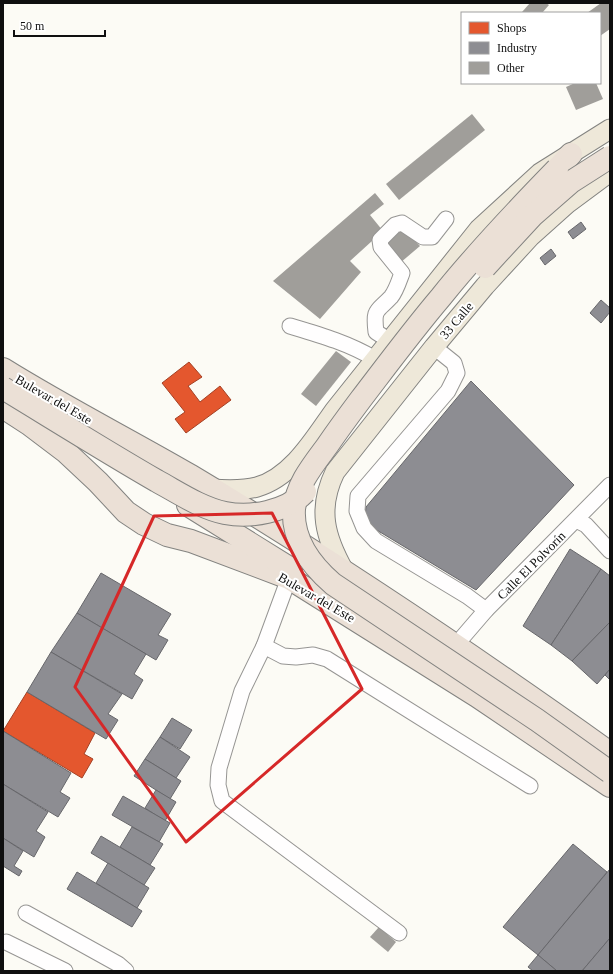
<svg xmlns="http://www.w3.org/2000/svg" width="613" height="974" font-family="'Times New Roman',serif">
<rect width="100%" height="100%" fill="#fcfbf5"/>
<g fill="#e4572e" stroke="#a44125">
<polygon points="189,362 202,377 188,386 200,402 220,386 231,400 186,433 175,419 185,412 162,383"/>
<polygon points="27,692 95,733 84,754 93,759 82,778 3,731"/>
</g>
<g fill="#8d8d92" stroke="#67676b">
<polygon points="581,222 586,229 573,239 568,232"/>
<polygon points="551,249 556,256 545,265 540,258"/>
<polygon points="601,300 610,308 610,312 601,323 590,313"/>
<polygon points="471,381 574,485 476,590 370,526 365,517 366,507"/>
<polygon points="570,549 601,569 551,645 523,626"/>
<polygon points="601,569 610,576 610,622 572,661 551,645"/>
<polygon points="101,573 171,614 158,635 168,640 156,660 77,613"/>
<polygon points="77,613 146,654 134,674 143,680 132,699 51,652"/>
<polygon points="610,622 610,669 597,684 572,661"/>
<polygon points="51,652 122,694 108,714 118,720 106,739 27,692"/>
<polygon points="610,669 610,680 605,675"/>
<polygon points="172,718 192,730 180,749 160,737"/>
<polygon points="3,731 71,773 60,792 70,798 58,817 3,784"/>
<polygon points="160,737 190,757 176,778 145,759"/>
<polygon points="145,759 181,781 170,799 134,776"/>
<polygon points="3,784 48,812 36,831 45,837 34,857 3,838"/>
<polygon points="156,790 176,802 165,821 145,808"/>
<polygon points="123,796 170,823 159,842 112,815"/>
<polygon points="132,827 163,844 150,865 120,847"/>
<polygon points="101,836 155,868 144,885 91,853"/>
<polygon points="3,838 23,851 14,866 22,871 19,876 3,866"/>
<polygon points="573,844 607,872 538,955 503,927"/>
<polygon points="108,863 149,888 137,908 96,883"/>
<polygon points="610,869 610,938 582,971 557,971 538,955"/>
<polygon points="77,872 142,911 132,927 67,889"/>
<polygon points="610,938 610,971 582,971"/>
<polygon points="538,955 557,971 533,971 528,967"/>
</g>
<g fill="#a09e9a">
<polygon points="530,3 546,3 549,5 542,13 523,13 522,12"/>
<polygon points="601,3 610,3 610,29 600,36 600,13 587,13"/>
<polygon points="575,83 596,83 603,99 576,110 566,87"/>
<polygon points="472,114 485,130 399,200 386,184"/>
<polygon points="375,193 384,204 370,215 383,231 350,261 361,272 320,319 273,281"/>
<polygon points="403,228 420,246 400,263 383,245"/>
<polygon points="336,351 351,362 316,406 301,394"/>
<polygon points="379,927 396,942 388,952 370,937"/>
</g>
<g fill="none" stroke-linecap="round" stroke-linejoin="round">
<defs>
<g id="minor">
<path d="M290 326C320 335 348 343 375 359"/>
<path d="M390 341 376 332C373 308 377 312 391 297 396 291 399 281 402 273L381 247 380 240 395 225 402 223 423 237H432L446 219"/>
<polyline points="434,347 454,363 457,373 448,391 358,496 357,511 364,528 376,541 467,596 486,610"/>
<polyline points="576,520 586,525 610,551"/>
<polyline points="289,578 264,646 242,691 219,768 218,785 222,801 399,933"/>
<polyline points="264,646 283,656 296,657 313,655 327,659 530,786"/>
<polyline points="455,646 486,610 610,485"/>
<polyline points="26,913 118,964 126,971"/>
<polyline points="6,942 65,971"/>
</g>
<g id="major">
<path d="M211 489C226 490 242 491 257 487 292 477 314 439 334 411L479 229 540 173 610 129"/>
<path d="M344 571C325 537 317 509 335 472L434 347 485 286 530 237 568 203 610 172"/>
</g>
<g id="highway">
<polyline points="557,169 571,154"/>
<path d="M3 369C64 407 129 440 191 476 335 562 474 656 610 753"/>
<polyline points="3,407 29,424 66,452 98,482 126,512 144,524 167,535 191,541 289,578 477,696 610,786"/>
<polyline points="188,505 291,569"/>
</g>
</defs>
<use href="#minor" stroke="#969593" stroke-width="17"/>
<use href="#major" stroke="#838380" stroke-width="21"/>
<use href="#highway" stroke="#838380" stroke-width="24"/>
<use href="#minor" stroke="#fffefe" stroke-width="15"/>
<use href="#major" stroke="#eee8d9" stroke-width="19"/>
<use href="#highway" stroke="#ebe0d6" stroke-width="22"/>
<defs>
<g id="highway-bridge">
<path d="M557 169C517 210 477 252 441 297 413 330 387 365 361 399 349 415 338 430 327 446 313 465 297 484 294 509 292 540 311 565 333 584L537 720 610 772"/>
<polyline points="485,267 532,216 571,182 610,157"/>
<path d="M3 388C54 419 105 451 157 481 179 493 201 508 225 513 251 518 286 512 305 492"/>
</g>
</defs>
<use href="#highway-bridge" stroke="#838380" stroke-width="24" stroke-linecap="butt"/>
<use href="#highway-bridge" stroke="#ebe0d6" stroke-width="22"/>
</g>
<path fill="none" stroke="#d62828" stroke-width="3" stroke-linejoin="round" d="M272 513 362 689 186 842 75 687 154 516Z"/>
<g text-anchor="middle" stroke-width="4" stroke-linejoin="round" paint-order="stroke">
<g font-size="13" fill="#0f0f0f" stroke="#fff">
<text transform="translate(456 320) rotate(-50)" y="5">33 Calle</text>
<text transform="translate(54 399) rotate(30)" y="5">Bulevar del Este</text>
<text transform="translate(531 565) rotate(-45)" y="5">Calle El Polvorín</text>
<text transform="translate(317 597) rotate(30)" y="5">Bulevar del Este</text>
</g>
</g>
<rect width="613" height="974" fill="none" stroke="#0f0f0f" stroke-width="8"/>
<rect x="461" y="12" width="140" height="72" fill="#ffffff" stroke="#9f9f9f"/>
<rect x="469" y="22" width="20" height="12" fill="#e4572e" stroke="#9f9f9f"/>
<text x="497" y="32" font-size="12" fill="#0f0f0f">Shops</text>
<rect x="469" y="42" width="20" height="12" fill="#8d8d92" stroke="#9f9f9f"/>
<text x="497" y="52" font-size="12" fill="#0f0f0f">Industry</text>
<rect x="469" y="62" width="20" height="12" fill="#a09e9a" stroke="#9f9f9f"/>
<text x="497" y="72" font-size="12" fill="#0f0f0f">Other</text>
<path d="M14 30v6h91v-6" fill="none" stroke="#0f0f0f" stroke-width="2"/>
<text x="20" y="30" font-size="12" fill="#0f0f0f" stroke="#ffffff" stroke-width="3" paint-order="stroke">50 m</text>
</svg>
